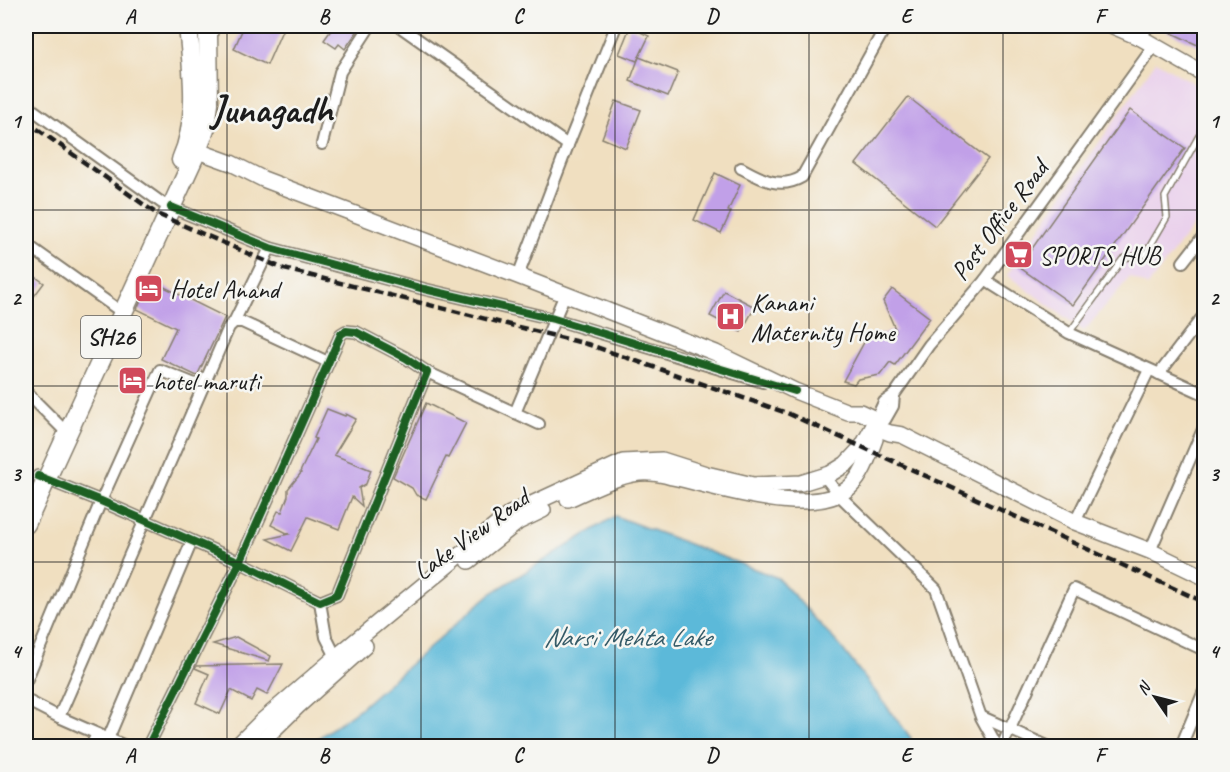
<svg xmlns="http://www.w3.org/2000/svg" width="1230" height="772" font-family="Caveat,sans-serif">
<rect width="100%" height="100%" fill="#f6f6f2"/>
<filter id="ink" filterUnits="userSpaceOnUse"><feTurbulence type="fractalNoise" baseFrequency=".0167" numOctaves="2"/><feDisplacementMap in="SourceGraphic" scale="12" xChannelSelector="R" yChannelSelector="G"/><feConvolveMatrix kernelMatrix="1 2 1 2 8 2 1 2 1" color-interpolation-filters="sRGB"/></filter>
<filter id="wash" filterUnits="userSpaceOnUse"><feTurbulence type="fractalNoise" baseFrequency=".008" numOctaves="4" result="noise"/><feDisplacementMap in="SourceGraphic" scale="24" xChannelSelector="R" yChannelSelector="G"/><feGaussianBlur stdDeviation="1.35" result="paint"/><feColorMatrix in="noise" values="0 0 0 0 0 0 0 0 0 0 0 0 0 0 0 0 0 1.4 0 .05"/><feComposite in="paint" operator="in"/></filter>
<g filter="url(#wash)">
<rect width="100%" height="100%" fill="#f0dfc0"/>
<polygon fill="#ead1ec" points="1156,61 1204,90 1204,211 1148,286 1130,277 1084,331 1007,275"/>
<polygon fill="#5bb9d9" stroke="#3c6a7a" stroke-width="1.5" points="615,516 778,578 841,647 911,738 909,746 307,746 359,709 490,594"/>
<g id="blocks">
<g fill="#c1a0e8">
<polygon points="244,26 284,26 267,65 234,49"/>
<polygon points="334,26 361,26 345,49 339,44 336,48 324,40"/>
<polygon points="1157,26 1204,26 1204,48"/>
<polygon points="630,27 649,36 637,61 619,54"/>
<polygon points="639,57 678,72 668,96 630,81"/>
<polygon points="908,97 988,159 935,226 856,164"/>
<polygon points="616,101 641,110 626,148 602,138"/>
<polygon points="1130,110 1185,148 1073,305 1019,267"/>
<polygon points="715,173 740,185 728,211 731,212 721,233 694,220"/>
<polygon points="26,270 44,283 32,299 26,294"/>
<polygon points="150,280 225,317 197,376 161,359 176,328 137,309"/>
<polygon points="892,289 930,318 895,365 890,362 880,375 858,379 854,384 843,381 867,337 896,331 883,301"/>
<polygon points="724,291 755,307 741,332 710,316"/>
<polygon points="426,403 466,423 448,458 446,457 426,499 416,495 412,488 393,477"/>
<polygon points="327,409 345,416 346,414 356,419 334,455 371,470 366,484 359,488 362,506 352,497 339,529 308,517 291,551 267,539 289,534 271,525 278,511 282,512 288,496 288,489 301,473 300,472 316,439 314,438"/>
<polygon points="236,637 271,656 269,661 213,644"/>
<polygon points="283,664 267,695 257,690 251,701 231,690 220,714 196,703 209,674 195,668 196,666"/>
</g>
</g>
</g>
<g filter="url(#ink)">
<use href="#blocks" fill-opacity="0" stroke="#867e6e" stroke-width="1.5"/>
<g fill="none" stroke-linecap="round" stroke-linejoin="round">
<defs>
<path id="lane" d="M1069 333 1122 260C1130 253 1138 260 1146 253L1167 217 1165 197 1200 134 1204 112"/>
<g id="street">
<polyline points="399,26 568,145"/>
<polyline points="1141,38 1148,26"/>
<polyline points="26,105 162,203"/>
<polyline points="322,144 340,72 370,26"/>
<path d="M741 168C761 179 780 190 802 177L886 26"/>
<polyline points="171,207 270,248 424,289 554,319 763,382"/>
<polyline points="26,244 123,313"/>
<polyline points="1183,262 1204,235"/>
<polyline points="518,276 568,145 616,26"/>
<polyline points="985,280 1069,333 1204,394"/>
<polyline points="234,322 270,248"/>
<polyline points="427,372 539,424"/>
<polyline points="1159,374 1204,315"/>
<polyline points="26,392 67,433"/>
<polyline points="515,413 565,294"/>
<polyline points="877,417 884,402 894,395 929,345 985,280 1154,46"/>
<polyline points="885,420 893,406 894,395"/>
<polyline points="38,476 101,501 240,562 320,602 337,595 427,372 406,358 356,332 346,331 341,334 240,562 148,746"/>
<polyline points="824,476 839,495 936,589 981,717 997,746"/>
<polyline points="1075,522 1149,370"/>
<polyline points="1150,551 1204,427"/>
<polyline points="320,602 326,637 338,661"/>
<polyline points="26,681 101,501 160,370 202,387"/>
<polyline points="26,700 59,717 125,746"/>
<polyline points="59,717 229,327 234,322 242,322 328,362"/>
<polyline points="982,717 1047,746"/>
<polyline points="108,739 192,541"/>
<polyline points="91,746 97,734"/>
<polyline points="1002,746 1074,589 1204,650"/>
<polyline points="1181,746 1204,691"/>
</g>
<g id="secondary">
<polyline points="1113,26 1141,38 1204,74"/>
<polyline points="187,147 231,163 263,179 518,276 716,353 795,391 848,412 860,412 875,419"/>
<polyline points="882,430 890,433 902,435 1075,522 1150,551 1204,577"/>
<path d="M568 499C592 489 624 471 650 473 657 473 665 475 672 477 717 486 813 520 850 487 863 475 869 455 875 439"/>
<polyline points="469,561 518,522 543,510"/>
<polyline points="237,746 261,722 336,657 510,514 623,462 662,460 706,474 753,485 801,483 830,474 846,464 862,447 873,427"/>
<polyline points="257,746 298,706 365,646"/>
</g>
<g id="primary">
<path d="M181 160C200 117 192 70 188 26"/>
<polyline points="26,524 197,151 206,127 209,103 208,34 210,26"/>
</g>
</defs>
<use href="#lane" stroke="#867e6e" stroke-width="8"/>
<use href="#street" stroke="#867e6e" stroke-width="14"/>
<use href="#secondary" stroke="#867e6e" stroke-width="18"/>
<use href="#primary" stroke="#867e6e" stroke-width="21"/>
<use href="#lane" stroke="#fff" stroke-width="5"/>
<use href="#street" stroke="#fff" stroke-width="10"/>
<use href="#secondary" stroke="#fff" stroke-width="15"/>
<use href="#primary" stroke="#fff" stroke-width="18"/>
<polyline stroke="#1c1c1c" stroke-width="4.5" stroke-dasharray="9 4.5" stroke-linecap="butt" points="26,121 157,214 284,269 587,344 787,413 1204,602"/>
<defs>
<g id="cycleway">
<polyline points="171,207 270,248 424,289 554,319 795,391"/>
<polyline points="38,476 101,501 240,562 320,602 337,595 427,372 406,358 356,332 346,331 341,334 240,562 148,746"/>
</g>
</defs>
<use href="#cycleway" stroke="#f6f6f2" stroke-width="11"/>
<use href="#cycleway" stroke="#1b5e20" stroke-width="8"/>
</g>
</g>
<path fill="none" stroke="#1c1c1c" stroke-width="1.5" stroke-opacity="0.55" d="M227 26V746M421 26V746M615 26V746M809 26V746M1003 26V746M26 210H1204M26 386H1204M26 562H1204"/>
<defs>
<symbol id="supermarket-square" viewBox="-11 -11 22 22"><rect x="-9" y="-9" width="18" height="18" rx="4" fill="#d1495b" stroke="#f6f6f2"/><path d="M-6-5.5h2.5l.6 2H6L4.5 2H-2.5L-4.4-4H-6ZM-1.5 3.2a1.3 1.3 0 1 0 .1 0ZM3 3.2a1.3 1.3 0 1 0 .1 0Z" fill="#fff"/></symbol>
<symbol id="hotel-square" viewBox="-11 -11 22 22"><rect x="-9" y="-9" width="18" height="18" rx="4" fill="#d1495b" stroke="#f6f6f2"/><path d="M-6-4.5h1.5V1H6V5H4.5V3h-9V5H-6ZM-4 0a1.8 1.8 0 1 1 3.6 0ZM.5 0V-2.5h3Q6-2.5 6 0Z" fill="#fff"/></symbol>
<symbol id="hospital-square" viewBox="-11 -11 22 22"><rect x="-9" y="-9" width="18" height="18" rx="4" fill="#d1495b" stroke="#f6f6f2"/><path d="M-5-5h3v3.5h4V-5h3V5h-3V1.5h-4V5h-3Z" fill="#fff"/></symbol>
</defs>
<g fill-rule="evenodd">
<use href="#supermarket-square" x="1002" y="238" width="33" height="33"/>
<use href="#hotel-square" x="132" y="272" width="33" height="33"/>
<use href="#hospital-square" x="714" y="300" width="33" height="33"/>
<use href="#hotel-square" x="116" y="364" width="33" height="33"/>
</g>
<g text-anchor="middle" stroke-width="5" stroke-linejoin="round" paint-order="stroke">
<rect fill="#f6f6f2" stroke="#5d5d5c" stroke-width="1.5" x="81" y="316" width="60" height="42" rx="4.5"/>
<g font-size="24" font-weight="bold" fill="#1c1c1c">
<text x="111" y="345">SH26</text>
</g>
<g font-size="26" fill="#1c1c1c" stroke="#f6f6f2">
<text transform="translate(999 220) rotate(-53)" y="9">Post Office Road</text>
<text transform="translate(471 534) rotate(-36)" y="9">Lake View Road</text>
</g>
<g font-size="26" fill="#1c1c1c" stroke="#f6f6f2" text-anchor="start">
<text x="1039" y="264">SPORTS HUB</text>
<text x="170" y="298">Hotel Anand</text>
<text x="751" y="311">Kanani<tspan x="751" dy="30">Maternity Home</tspan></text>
<text x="153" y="390">hotel maruti</text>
</g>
<g font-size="27" font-style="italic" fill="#355b68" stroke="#f6f6f2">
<text x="627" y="646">Narsi Mehta Lake</text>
</g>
<g font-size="38" font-weight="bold" fill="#1c1c1c" stroke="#f6f6f2">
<text x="272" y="122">Junagadh</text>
</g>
</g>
<rect width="1230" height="772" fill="none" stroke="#f6f6f2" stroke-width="66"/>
<g transform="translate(1155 697) rotate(305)" stroke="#f6f6f2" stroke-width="4.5" paint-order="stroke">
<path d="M0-4.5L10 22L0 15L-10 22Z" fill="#1c1c1c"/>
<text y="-9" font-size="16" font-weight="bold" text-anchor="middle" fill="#1c1c1c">N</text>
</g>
<rect x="33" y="33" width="1164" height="706" fill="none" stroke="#1c1c1c" stroke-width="2"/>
<g font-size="20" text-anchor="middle" font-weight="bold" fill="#1c1c1c">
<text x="130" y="23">A</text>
<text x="324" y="23">B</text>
<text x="518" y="23">C</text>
<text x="712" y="23">D</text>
<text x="906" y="23">E</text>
<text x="1100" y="23">F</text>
<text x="16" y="128">1</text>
<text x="1214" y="128">1</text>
<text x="16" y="305">2</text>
<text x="1214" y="305">2</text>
<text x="16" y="481">3</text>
<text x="1214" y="481">3</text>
<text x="16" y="658">4</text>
<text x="1214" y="658">4</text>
<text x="130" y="762">A</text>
<text x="324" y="762">B</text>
<text x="518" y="762">C</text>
<text x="712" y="762">D</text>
<text x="906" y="762">E</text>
<text x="1100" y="762">F</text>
</g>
</svg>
